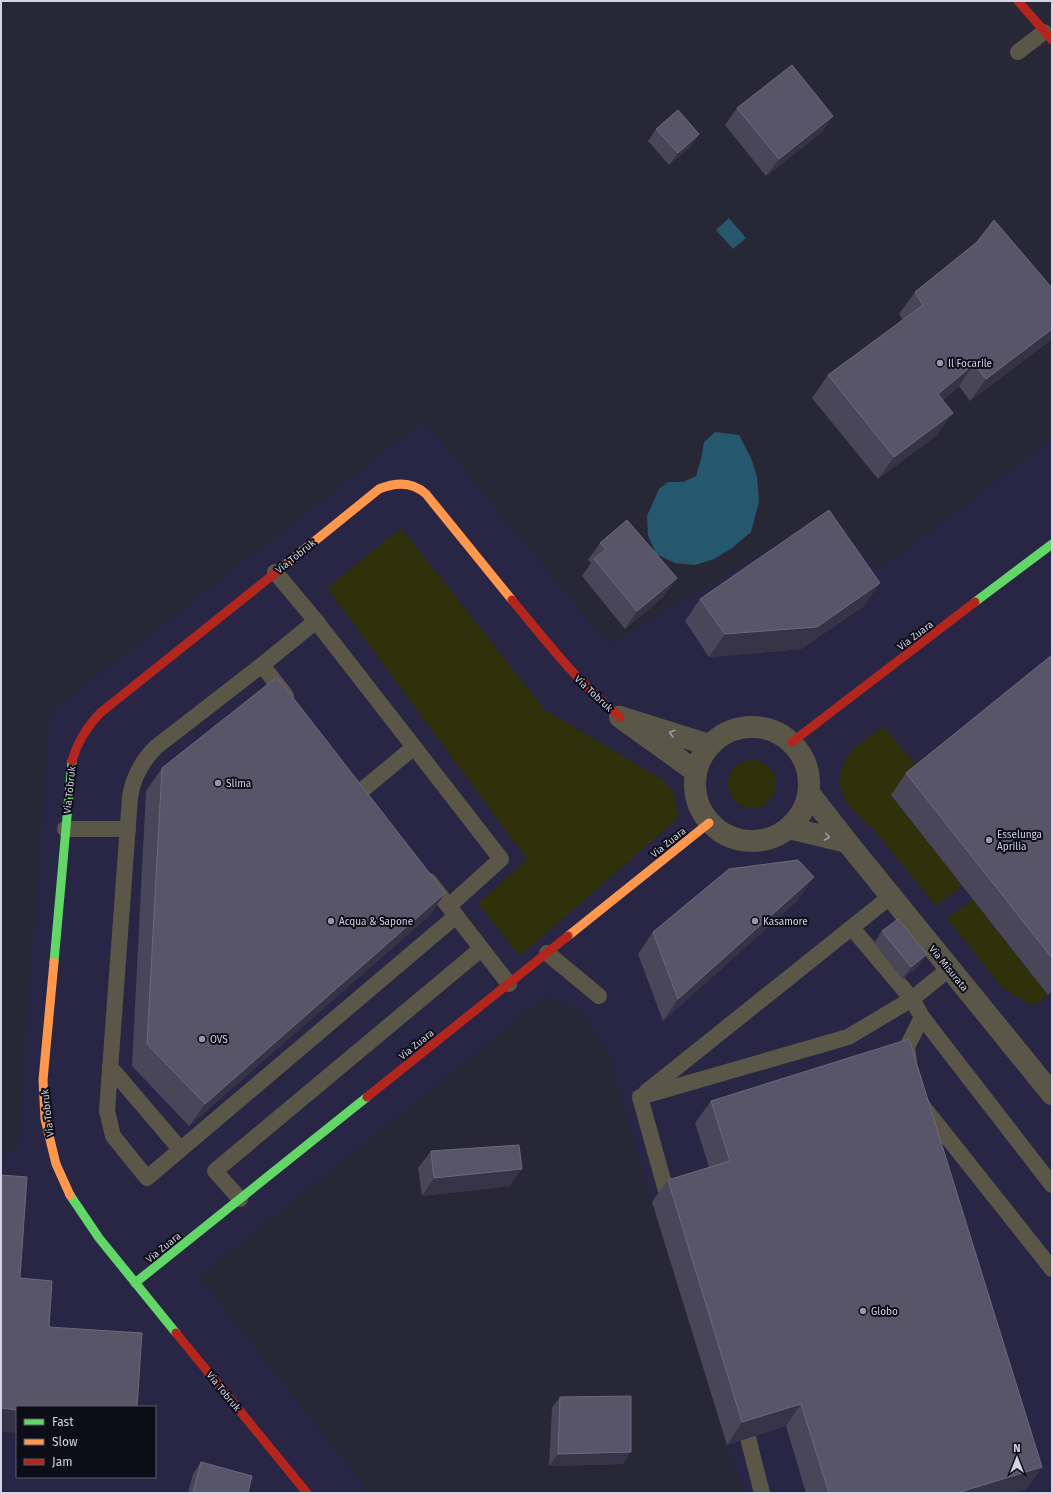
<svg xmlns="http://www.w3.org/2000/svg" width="1053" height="1494" font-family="'Fira Sans',sans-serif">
<rect width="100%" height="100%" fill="#282736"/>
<path fill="#282644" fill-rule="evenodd" d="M424 421 608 644 828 515 879 571 1052 438V1493H744L727 1445 605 1045 580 1011 545 997 199 1277 366 1488 359 1493H1V1151H17L50 712ZM17 1407H155V1477H17Z"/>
<g fill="#2f310b">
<polygon points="401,528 545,710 663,780 675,795 678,818 520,956 478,904 527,859 327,588"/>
<path d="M883 726 921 771 891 795 962 886 936 906 872 827C855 816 837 796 840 774 841 768 847 757 851 752 857 744 875 733 883 726Z"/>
<circle cx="752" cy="784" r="24"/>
<polygon points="973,900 1048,995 1033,1006 1002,988 947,918"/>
</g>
<g fill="#25586d">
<polygon points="729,218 746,238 733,249 716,230"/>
<polygon points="715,432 739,435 751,458 757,477 759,502 751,532 732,548 714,559 695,565 675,563 656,554 648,535 647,516 659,489 668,482 683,482 696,476 701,459 704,442"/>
</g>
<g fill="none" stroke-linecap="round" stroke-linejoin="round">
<g stroke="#5b5748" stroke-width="16">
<polyline points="1018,52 1044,32"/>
<polyline points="275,572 316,621"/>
<polyline points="262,665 316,621 414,747 360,792"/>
<path d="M286 696 262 665 156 747C142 761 133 777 130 797L107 1111 113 1136 147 1178 456 916"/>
<polyline points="414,747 501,859 449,906"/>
<polyline points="65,829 128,829"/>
<polyline points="429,881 509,984"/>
<polyline points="852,928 912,999 922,1017 1052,1185"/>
<polyline points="547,953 599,996"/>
<polyline points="909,1062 907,1047 922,1017"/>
<polyline points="110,1067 180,1149"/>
<polyline points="646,1092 891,896"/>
<polyline points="640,1097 848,1037 912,999 950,968"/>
<polyline points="640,1097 668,1198"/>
<polyline points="921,1104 1052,1269"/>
<polyline points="240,1199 215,1171 481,949"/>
<polyline points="748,1438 762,1493"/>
</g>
<g stroke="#5b5748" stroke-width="22">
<circle cx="752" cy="784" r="57"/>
<polyline points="695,771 620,717 709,745"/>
<polyline points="789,828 847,842 809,793"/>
<polyline points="847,842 1052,1094"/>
</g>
<g stroke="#63d668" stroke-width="9">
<polyline points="975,602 1052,544"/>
<polyline points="54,962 72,761"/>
<polyline points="70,1195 99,1238 176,1333"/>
<polyline points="135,1283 367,1097"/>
</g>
<g stroke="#ff974d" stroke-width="9">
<path d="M279 570 379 489C396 482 412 481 426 494L512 600"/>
<polyline points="568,936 709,823"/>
<polyline points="54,962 43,1080 45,1119 56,1164 70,1195"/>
</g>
<g stroke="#b3261e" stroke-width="9">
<polyline points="1018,1 1052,40"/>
<path d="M512 600C546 641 578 683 620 717"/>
<polyline points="792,742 975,602"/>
<path d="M72 761C77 742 87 727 100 713L279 570"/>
<polyline points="367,1097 568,936"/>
<polyline points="176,1333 307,1493"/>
</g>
</g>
<g fill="#4a465a">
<polygon points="737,108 833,116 821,133 766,176 725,125"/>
<polygon points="656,129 699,134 691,146 669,165 648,141"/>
<polygon points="1052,288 1052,339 970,401 959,386 943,400 937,435 878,479 812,398 828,375 903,320 899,314 915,292"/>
<polygon points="600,543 664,596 625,629 582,576 591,563 588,560"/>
<polygon points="700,599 864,606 801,649 709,657 685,621"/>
<polygon points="1052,655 1052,991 1048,995 891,795 906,773"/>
<polygon points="162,768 445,893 430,915 189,1126 132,1066 146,791"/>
<polygon points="798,900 663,1021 638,954 653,932"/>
<polygon points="882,931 919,966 902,979 874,943"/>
<polygon points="711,1101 1042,1467 1026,1489 1014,1493 806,1493 786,1426 727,1445 652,1202 668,1180 709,1167 695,1123"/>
<polygon points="431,1151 510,1186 422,1196 418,1168"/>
<polygon points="560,1397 623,1464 549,1466 552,1408"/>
<polygon points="201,1462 248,1493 188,1493 193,1474"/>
</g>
<g fill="#363346">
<polygon points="833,116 821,133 766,176 779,159"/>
<polygon points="699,134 691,146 669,165 678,153"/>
<polygon points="1052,329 1052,339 970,401 986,379"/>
<polygon points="974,364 959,386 922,416 938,394"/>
<polygon points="953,413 937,435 878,479 894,457"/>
<polygon points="677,578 664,596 625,629 637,611"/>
<polygon points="880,583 864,606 801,649 709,657 725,634"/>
<polygon points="814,877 798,900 663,1021 678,999"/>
<polygon points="445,893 430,915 189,1126 205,1104"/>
<polygon points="927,954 919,966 902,979 911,967"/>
<polygon points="522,1169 510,1186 422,1196 434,1178"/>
<polygon points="801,1404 786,1426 727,1445 742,1422"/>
<polygon points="1,1408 17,1410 17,1433 1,1432"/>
<polygon points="631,1452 623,1464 549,1466 558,1454"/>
<polygon points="1042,1467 1026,1489 1014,1493 957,1493"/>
</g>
<g fill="#595569" stroke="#6c697c">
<polygon points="792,65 833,116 779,159 737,108"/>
<polygon points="678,110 699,134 678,153 656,129"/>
<polygon points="994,220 1052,288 1052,329 986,379 974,364 938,394 953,413 894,457 828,375 923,305 915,292 977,242"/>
<polygon points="829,510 880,583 817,627 725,634 700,599"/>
<polygon points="627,520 677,578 637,611 594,559 606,549 600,543"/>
<polygon points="1052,655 1052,958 906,773"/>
<polygon points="277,677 445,893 205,1104 147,1044 162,768"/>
<polygon points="798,860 814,877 678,999 653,932 729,869"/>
<polygon points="898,919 927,954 911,967 882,931"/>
<polygon points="909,1039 1042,1467 957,1493 829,1493 801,1404 742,1422 668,1180 730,1161 711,1101"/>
<polygon points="519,1145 522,1169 434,1178 431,1151"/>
<polygon points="1,1175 27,1177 20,1278 52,1281 49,1327 142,1333 137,1407 17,1407 17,1410 1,1408"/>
<polygon points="631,1396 631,1452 558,1454 560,1397"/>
<polygon points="201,1462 252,1476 248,1493 193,1493"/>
</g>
<defs><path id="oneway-chevron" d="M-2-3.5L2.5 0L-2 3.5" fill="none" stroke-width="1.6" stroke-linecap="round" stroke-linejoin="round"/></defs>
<g stroke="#9c9b9e">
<use href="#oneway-chevron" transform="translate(672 733) rotate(-163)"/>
<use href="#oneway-chevron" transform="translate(827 837) rotate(13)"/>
</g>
<g fill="#9697a7" stroke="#0d0d18" stroke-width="1.5">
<circle cx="940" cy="363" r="4"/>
<circle cx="218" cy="783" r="4"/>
<circle cx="989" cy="840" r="4"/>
<circle cx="331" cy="921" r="4"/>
<circle cx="755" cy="921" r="4"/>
<circle cx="202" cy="1039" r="4"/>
<circle cx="863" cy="1311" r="4"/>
</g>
<g text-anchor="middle" stroke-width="4" stroke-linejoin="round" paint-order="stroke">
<g font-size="10" fill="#d2d3e4" stroke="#0d0d18" text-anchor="start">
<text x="948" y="367">Il Focarile</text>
<text x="226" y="787">Slima</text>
<text x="997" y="838">Esselunga<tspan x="997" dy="12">Aprilia</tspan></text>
<text x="339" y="925">Acqua &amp; Sapone</text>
<text x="763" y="925">Kasamore</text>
<text x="210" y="1043">OVS</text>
<text x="871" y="1315">Globo</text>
</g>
<g font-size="10" fill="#d2d3e4" stroke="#0d0d18">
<text transform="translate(295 556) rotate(-39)" y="4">Via Tobruk</text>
<text transform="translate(915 635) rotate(-37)" y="4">Via Zuara</text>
<text transform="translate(594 693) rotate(43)" y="4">Via Tobruk</text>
<text transform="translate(69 790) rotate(-84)" y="4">Via Tobruk</text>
<text transform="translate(668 842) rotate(-39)" y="4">Via Zuara</text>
<text transform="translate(949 968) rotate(51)" y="4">Via Misurata</text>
<text transform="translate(416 1044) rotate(-39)" y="4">Via Zuara</text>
<text transform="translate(47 1113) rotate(-97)" y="4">Via Tobruk</text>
<text transform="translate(163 1247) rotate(-39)" y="4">Via Zuara</text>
<text transform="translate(224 1391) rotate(51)" y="4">Via Tobruk</text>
</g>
</g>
<rect width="1053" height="1494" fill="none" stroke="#d2d3e4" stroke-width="4"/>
<rect x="16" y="1406" width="140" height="72" fill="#0d0d18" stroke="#5c5c6a"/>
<rect x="24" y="1419" width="20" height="6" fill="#63d668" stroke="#5c5c6a"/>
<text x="52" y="1426" font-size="12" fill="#d2d3e4">Fast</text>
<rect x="24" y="1439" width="20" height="6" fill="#ff974d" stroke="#5c5c6a"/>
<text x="52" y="1446" font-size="12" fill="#d2d3e4">Slow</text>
<rect x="24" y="1459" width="20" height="6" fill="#b3261e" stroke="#5c5c6a"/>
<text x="52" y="1466" font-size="12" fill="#d2d3e4">Jam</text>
<g transform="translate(1017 1458)" stroke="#0d0d18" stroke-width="3" paint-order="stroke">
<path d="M0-3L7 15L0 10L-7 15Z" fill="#d2d3e4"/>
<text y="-6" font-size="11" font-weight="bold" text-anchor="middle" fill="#d2d3e4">N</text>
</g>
</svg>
